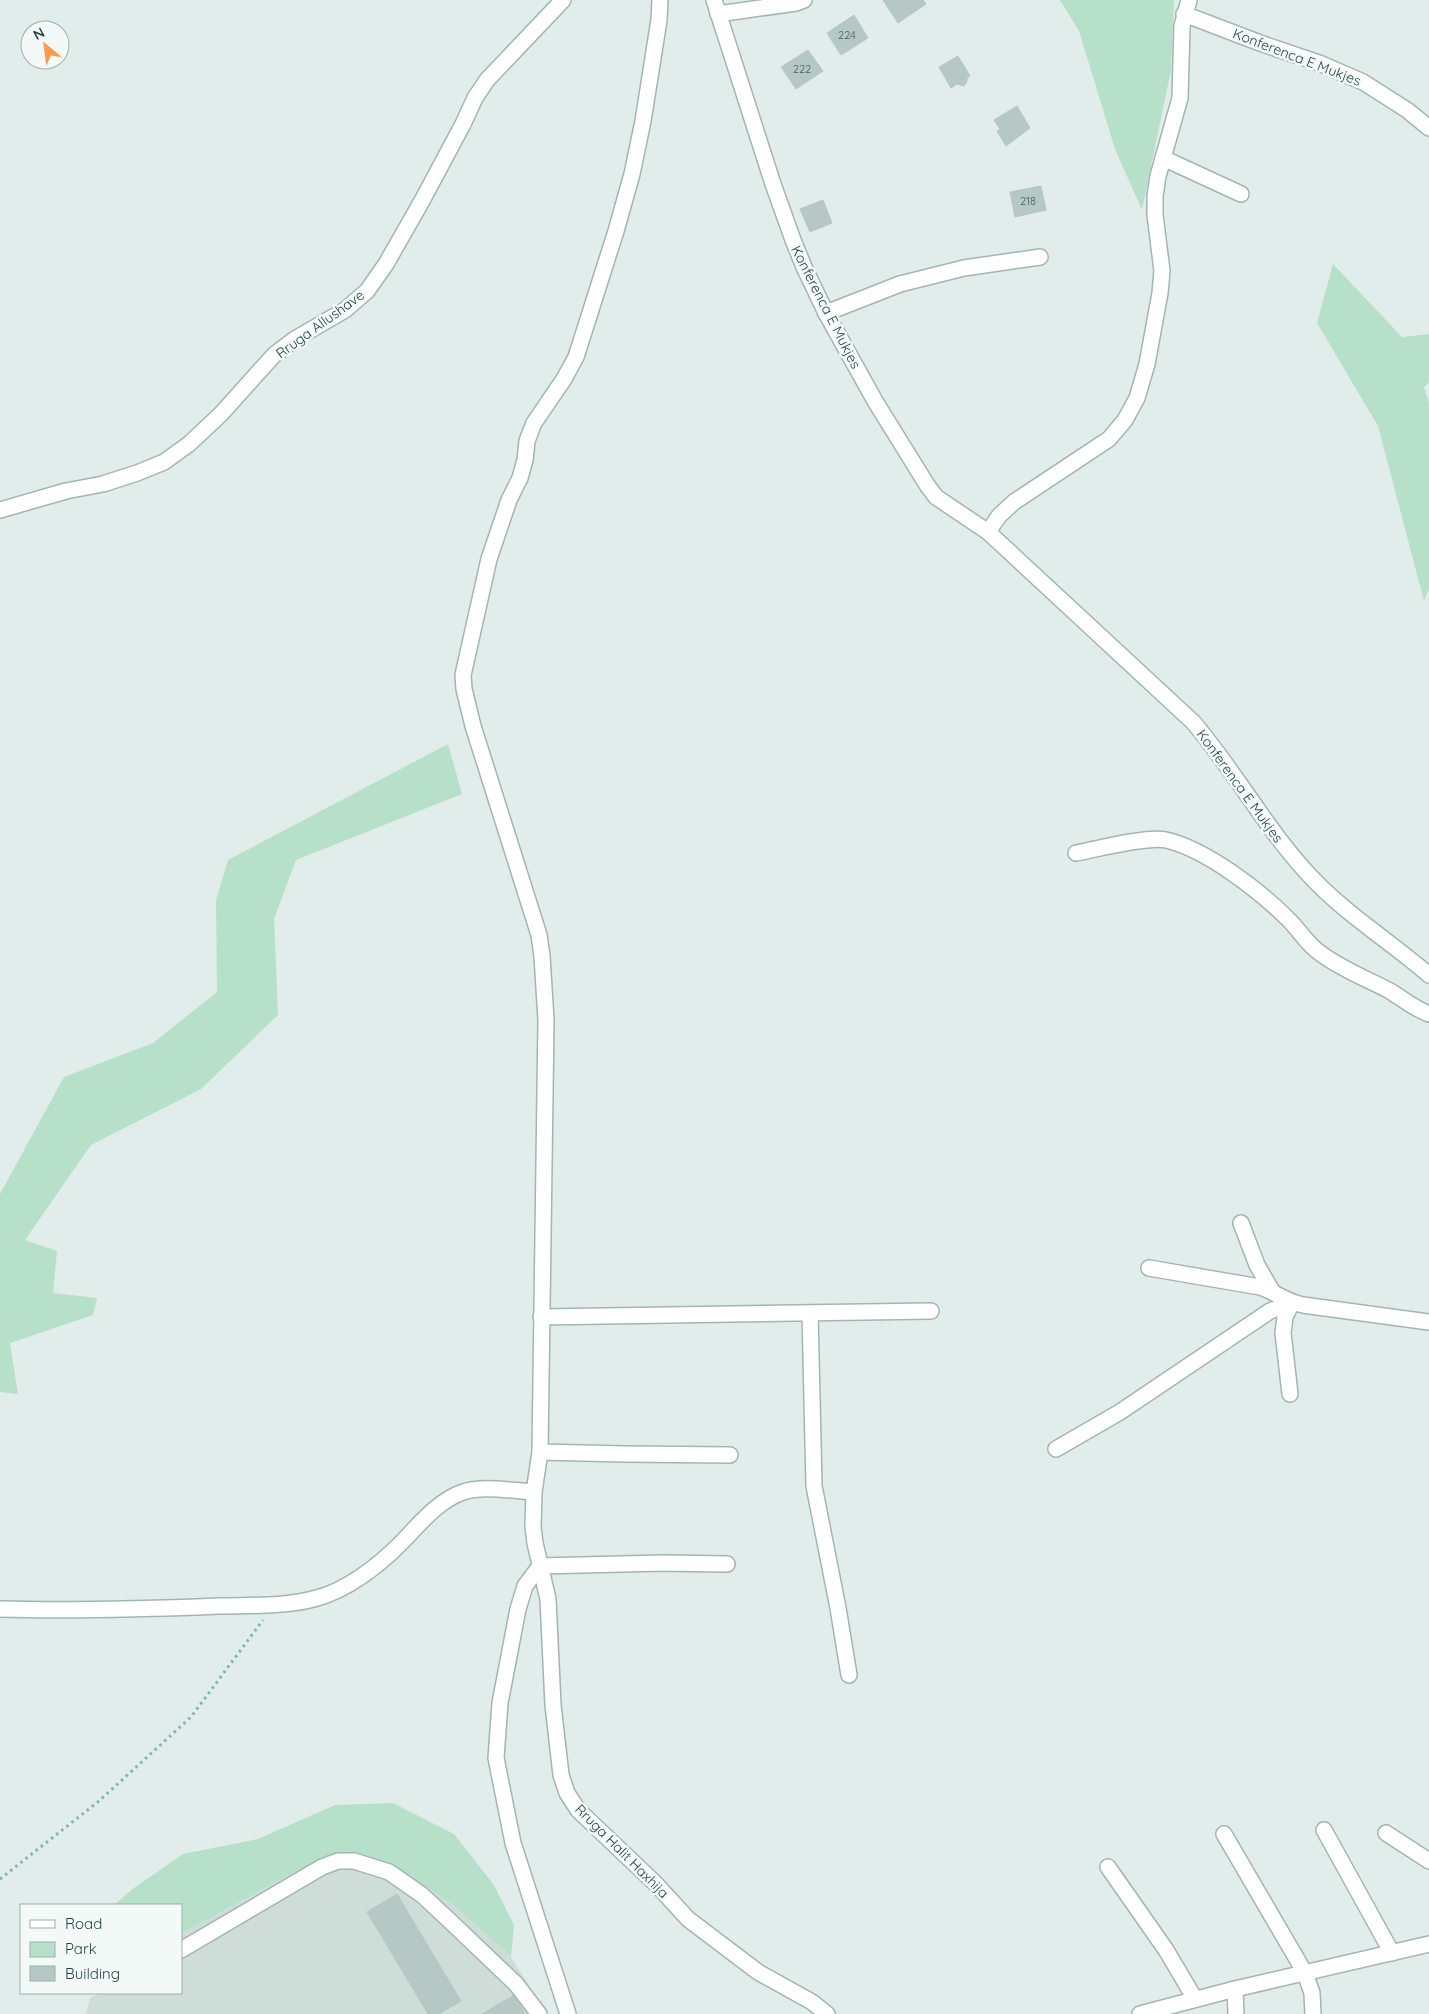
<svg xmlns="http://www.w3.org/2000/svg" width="1429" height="2014" font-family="Quicksand,sans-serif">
<rect width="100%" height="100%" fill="#e1edea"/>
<polygon fill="#cfddd9" points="348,1851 411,1876 457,1908 511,1957 547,2014 86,2014 90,1998 100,1993 181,1993 181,1934 289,1875"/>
<g fill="#b7e0ca">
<polygon points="1060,0 1174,0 1171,70 1142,210 1115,149 1079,31"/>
<polygon points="1333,264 1402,337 1429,334 1429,383 1424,387 1429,402 1429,589 1424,601 1378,426 1317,323"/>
<polygon points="448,744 462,794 296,860 274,919 278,1015 201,1089 91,1145 25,1240 57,1251 53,1293 97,1298 93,1315 10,1343 18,1394 0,1392 0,1194 64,1077 153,1043 217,992 216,900 228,860"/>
<polygon points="393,1803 454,1834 494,1885 514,1925 511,1957 457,1908 411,1876 348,1851 289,1875 181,1934 181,1905 114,1905 134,1888 183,1854 258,1839 335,1805"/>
</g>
<g fill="#b6c8c4" stroke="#b3c7c3">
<polygon points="883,0 923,0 926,4 898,23"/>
<polygon points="854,15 868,38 841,55 827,33"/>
<polygon points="808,50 823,71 796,89 781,67"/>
<polygon points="958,56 970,76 967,78 967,81 964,86 957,84 951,88 939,67"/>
<polygon points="1017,106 1030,128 1006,146 997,131 1000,129 994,120"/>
<polygon points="1041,186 1046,210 1015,217 1010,192"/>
<polygon points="823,200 832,223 810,232 800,209"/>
<polygon points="397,1894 461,2001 439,2014 428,2014 367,1912"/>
<polygon points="514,1995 525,2014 482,2014"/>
</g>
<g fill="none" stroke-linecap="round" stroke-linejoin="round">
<defs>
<g id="minor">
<polyline points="660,0 659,20 643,121 632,174 616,231 576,357 564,379 534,423 527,441 525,460 520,478 509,500 489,559 463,675 464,689 473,726 539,935 542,956 546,1020 540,1452 534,1492 533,1527 535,1543 548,1599 553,1705 561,1775 567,1793 578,1810 656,1884 688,1919 758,1972 812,2002 827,2014"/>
<path d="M714 0 773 184 793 240 804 267 826 313 875 401 927 485 936 497 988 532 1193 722C1236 772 1267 831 1312 878 1347 915 1391 942 1429 975"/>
<polyline points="718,14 796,3 804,0"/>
<polyline points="1184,14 1260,43 1319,63 1363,82 1407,110 1429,128"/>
<polyline points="1163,158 1241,194"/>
<polyline points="826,313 900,284 964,268 1040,257"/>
<polyline points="0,510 66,491 103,484 137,473 164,462 189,444 221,414 274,355 295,339 345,310 367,291 386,264 423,199 463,124 475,98 487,80 563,0"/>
<polyline points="988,532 999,516 1014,502 1109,439 1125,420 1137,398 1147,364 1160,293 1162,271 1155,215 1155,196 1158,176 1180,98 1182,26 1189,0"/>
<path d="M1076 853C1097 849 1147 836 1166 840 1206 849 1260 891 1289 920 1300 931 1307 944 1320 953 1341 969 1367 979 1390 991 1403 999 1415 1009 1429 1014"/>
<polyline points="1241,1223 1257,1265 1272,1291"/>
<path d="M1149 1268 1260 1287C1275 1292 1287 1302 1303 1305L1429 1322"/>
<polyline points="810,1313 814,1486 838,1608 849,1675"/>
<polyline points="541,1317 931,1311"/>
<polyline points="1290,1394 1283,1333 1285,1317 1292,1303"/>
<polyline points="1056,1449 1120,1412 1270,1311 1292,1303"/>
<polyline points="540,1452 624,1454 730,1455"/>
<path d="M0 1609C73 1611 146 1609 219 1606 251 1605 286 1607 317 1598 347 1590 378 1566 399 1545 418 1526 437 1501 463 1492 482 1485 513 1491 534 1492"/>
<polyline points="1324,1830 1392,1953"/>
<polyline points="1386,1833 1429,1861"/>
<polyline points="1224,1834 1305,1973 1312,1993 1313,2014"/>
<polyline points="1108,1867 1166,1950 1195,1999"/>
<polyline points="181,1950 322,1867 338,1861 354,1861 389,1872 422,1895 451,1922 516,1984 539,2014"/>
<polyline points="1235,1989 1236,2014"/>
<polyline points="568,2014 513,1843 496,1758 500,1703 518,1609 525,1586 540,1566 662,1563 727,1564"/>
<polyline points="1140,2014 1235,1989 1429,1944"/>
</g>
</defs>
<use href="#minor" stroke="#a3b5b3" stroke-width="18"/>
<polyline stroke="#7eb4ad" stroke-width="3" stroke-dasharray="2.5 4" stroke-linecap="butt" points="0,1879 99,1801 191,1717 263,1620"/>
<use href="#minor" stroke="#fff" stroke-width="15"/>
</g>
<g text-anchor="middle" stroke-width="5" stroke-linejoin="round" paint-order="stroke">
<g font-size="11" fill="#45615f">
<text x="847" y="39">224</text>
<text x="802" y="73">222</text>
<text x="1028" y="205">218</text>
</g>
<g font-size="14" fill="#1f3f3d" stroke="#f2f9f7">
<text transform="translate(1297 57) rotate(21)" y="5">Konferenca E Mukjes</text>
<text transform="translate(826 307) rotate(63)" y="5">Konferenca E Mukjes</text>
<text transform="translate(320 324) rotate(-36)" y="5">Rruga Allushave</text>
<text transform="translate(1240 786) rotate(54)" y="5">Konferenca E Mukjes</text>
<text transform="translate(622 1851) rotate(45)" y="5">Rruga Halit Haxhija</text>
</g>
</g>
<rect x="20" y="1904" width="162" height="90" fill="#f2f9f7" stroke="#9eafad"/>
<rect x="30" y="1920" width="25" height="8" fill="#ffffff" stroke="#9eafad"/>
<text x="65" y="1929" font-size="15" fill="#1f3f3d">Road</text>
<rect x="30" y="1942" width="25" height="15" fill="#b7e0ca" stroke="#9eafad"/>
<text x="65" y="1954" font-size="15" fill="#1f3f3d">Park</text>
<rect x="30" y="1966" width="25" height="15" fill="#b6c8c4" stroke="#9eafad"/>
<text x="65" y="1979" font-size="15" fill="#1f3f3d">Building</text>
<g transform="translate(45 45) rotate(331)"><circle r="24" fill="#f2f9f7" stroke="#9eafad"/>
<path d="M0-4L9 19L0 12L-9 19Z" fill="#ff9a4d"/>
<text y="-8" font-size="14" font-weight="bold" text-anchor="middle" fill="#1f3f3d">N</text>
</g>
</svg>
